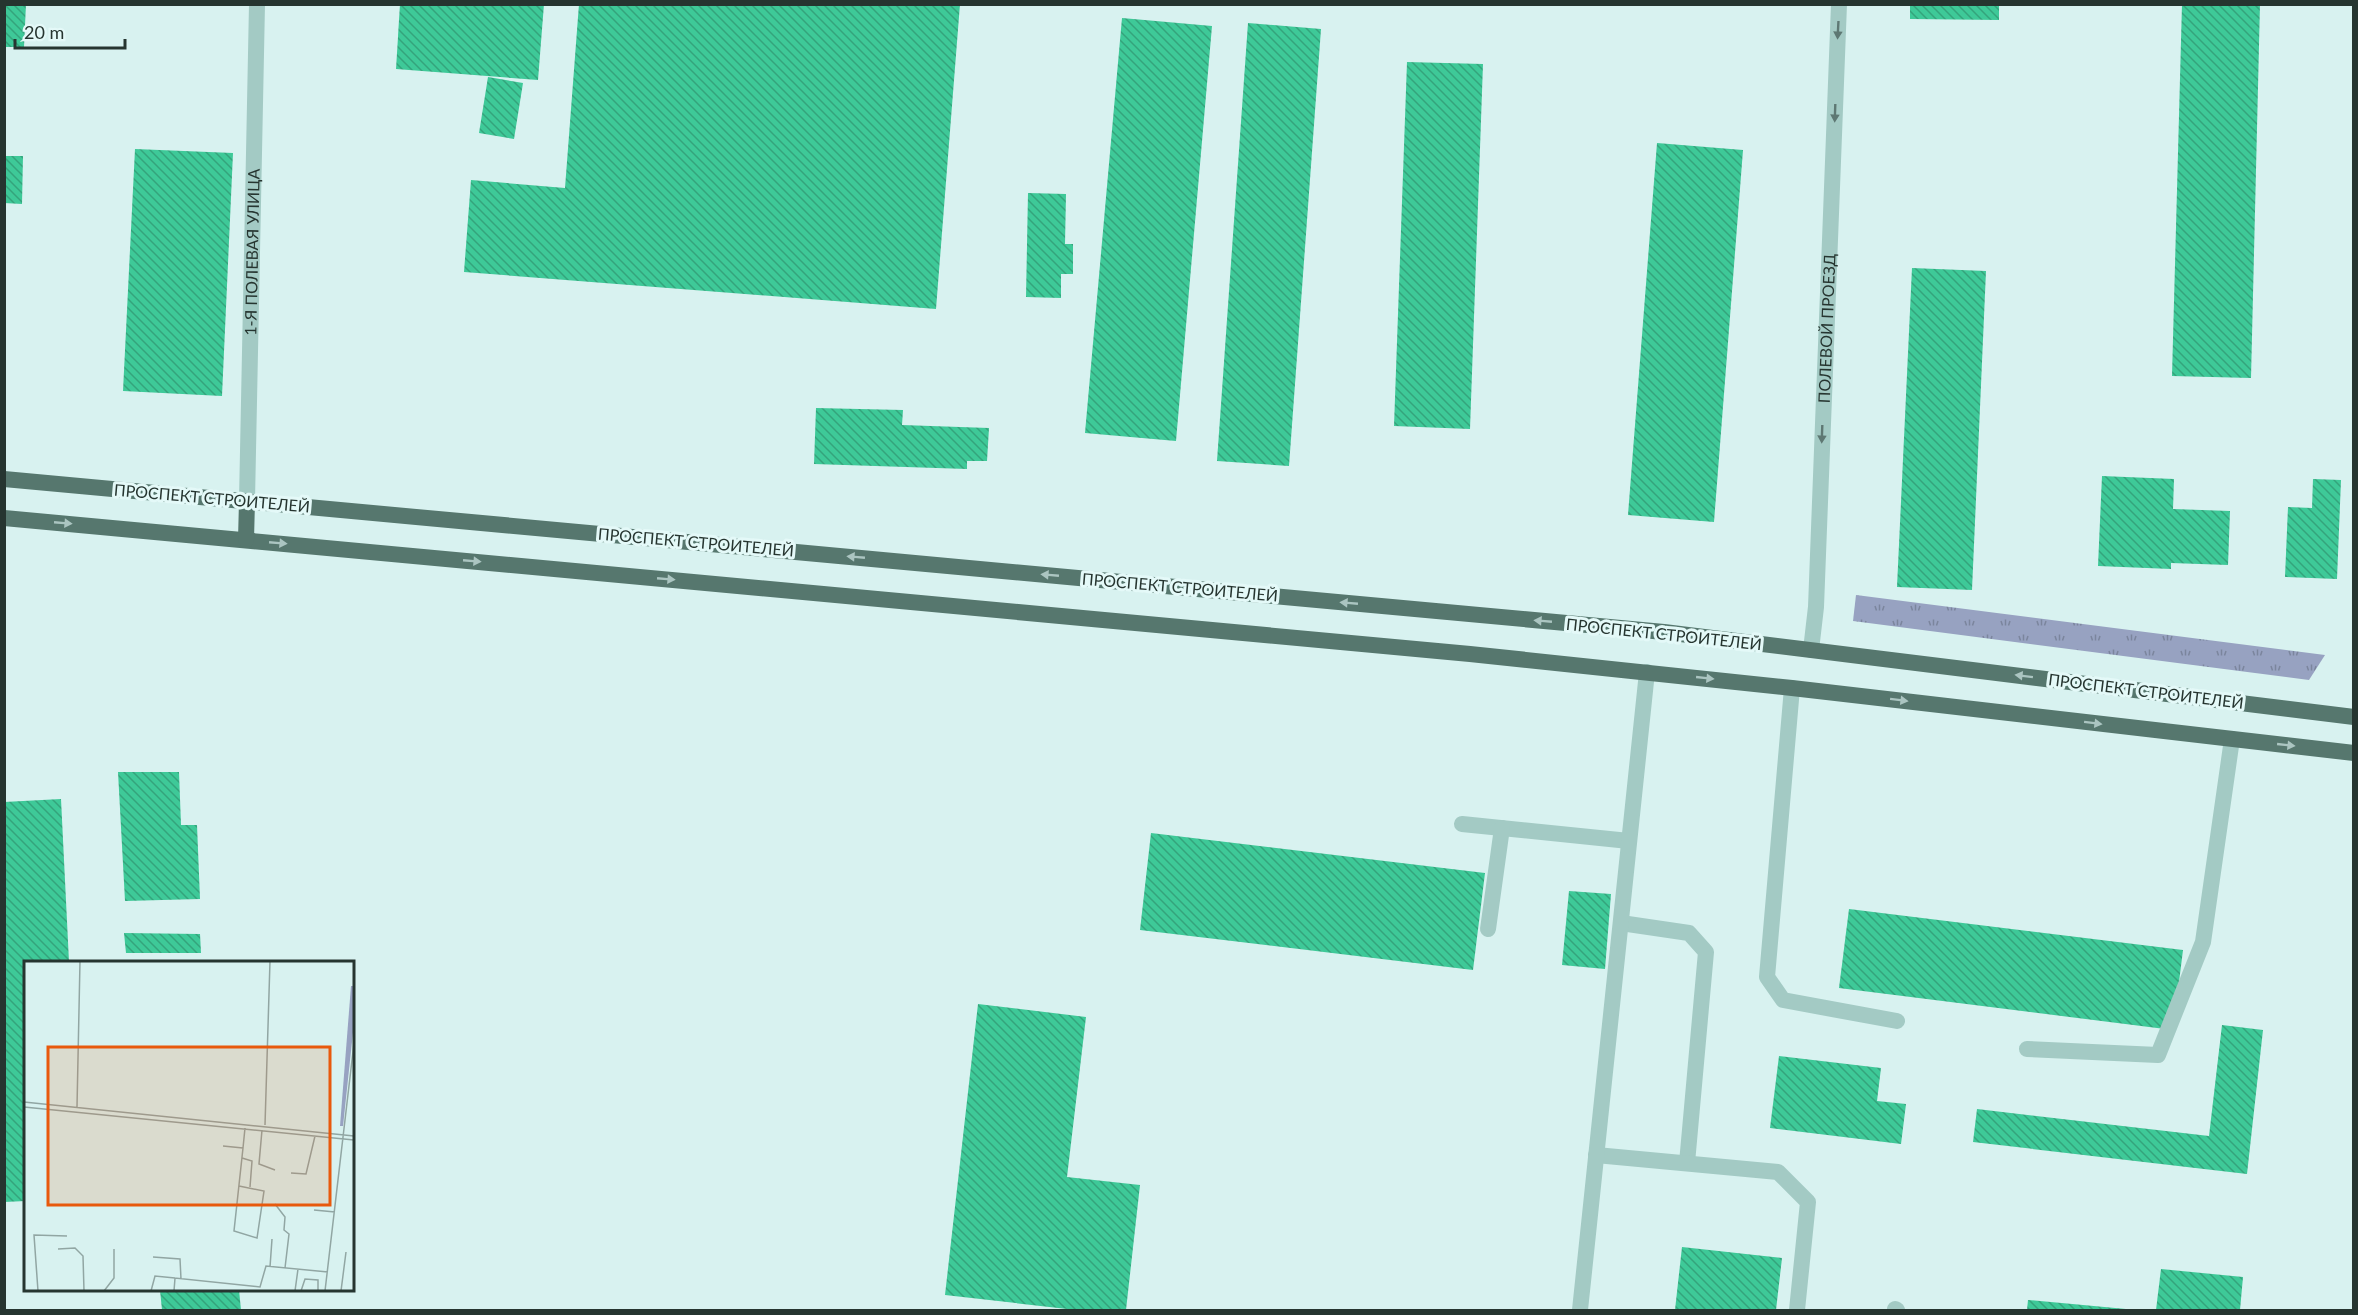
<svg xmlns="http://www.w3.org/2000/svg" width="2358" height="1315" font-family="Lato,sans-serif">
<defs>
<pattern id="grass-tufts" width="24" height="20" patternUnits="userSpaceOnUse" patternTransform="scale(1.5)"><rect width="24" height="20" fill="#97a2c1"/><path d="M3 7l-1-3M5 7V3M7 7l1-3M15 17l-1-3M17 17v-4M19 17l1-3" fill="none" stroke="#7b859d"/></pattern>
<pattern id="building-back-hatch" width="6" height="6" patternUnits="userSpaceOnUse" patternTransform="scale(1.5)"><rect width="6" height="6" fill="#3ec998"/><path d="M-1 5l2 2M0 0l6 6M5-1l2 2" fill="none" stroke="#34a47c"/></pattern>
</defs>
<rect width="100%" height="100%" fill="#d8f2f0"/>
<polygon fill="url(#grass-tufts)" points="1856,595 2325,655 2309,680 1853,621"/>
<g fill="url(#building-back-hatch)">
<polygon points="4,4 26,4 24,47 4,47"/>
<polygon points="400,4 544,4 538,80 396,69"/>
<polygon points="579,4 960,4 936,309 464,272 471,180 565,188"/>
<polygon points="1910,4 1999,4 1999,20 1910,19"/>
<polygon points="2182,4 2260,4 2251,378 2172,376"/>
<polygon points="1122,18 1212,26 1176,441 1085,433"/>
<polygon points="1248,23 1321,29 1289,466 1217,461"/>
<polygon points="1407,62 1483,64 1470,429 1394,426"/>
<polygon points="488,77 523,83 514,139 479,133"/>
<polygon points="1657,143 1743,150 1714,522 1628,515"/>
<polygon points="135,149 233,153 222,396 123,391"/>
<polygon points="4,156 23,156 22,204 4,203"/>
<polygon points="1028,193 1066,194 1065,244 1073,244 1073,274 1061,274 1061,298 1026,297"/>
<polygon points="1912,268 1986,271 1972,590 1897,587"/>
<polygon points="816,408 903,410 902,425 989,428 987,461 967,461 967,469 814,464"/>
<polygon points="2102,476 2174,479 2173,509 2230,511 2228,565 2171,563 2171,569 2098,566"/>
<polygon points="2313,479 2341,480 2337,579 2285,577 2288,507 2312,508"/>
<polygon points="118,772 179,772 181,825 197,825 200,899 125,901"/>
<polygon points="61,799 69,962 26,962 26,1201 4,1202 4,802"/>
<polygon points="1151,833 1485,873 1473,970 1140,930"/>
<polygon points="1569,891 1611,894 1605,969 1562,965"/>
<polygon points="1849,909 2183,950 2173,1030 1839,988"/>
<polygon points="124,933 200,934 201,953 126,953"/>
<polygon points="978,1004 1086,1017 1067,1177 1140,1185 1126,1310 1076,1310 945,1295"/>
<polygon points="2222,1025 2263,1030 2247,1174 1973,1142 1977,1109 2209,1136"/>
<polygon points="1779,1056 1881,1068 1877,1101 1906,1104 1901,1144 1770,1128"/>
<polygon points="1682,1247 1782,1258 1776,1310 1675,1310"/>
<polygon points="2161,1269 2243,1277 2240,1310 2156,1310"/>
<polygon points="160,1290 239,1290 241,1310 162,1310"/>
<polygon points="2028,1300 2126,1309 2126,1310 2027,1310"/>
</g>
<g fill="none" stroke-linecap="round" stroke-linejoin="round">
<g stroke="#a3cac4" stroke-width="16">
<polyline points="1792,688 1767,977 1783,1000 1897,1021"/>
<polyline points="1462,824 1629,841"/>
<polyline points="1621,923 1689,933 1706,952 1687,1163"/>
<polyline points="1488,929 1502,828"/>
<polyline points="2027,1049 2158,1055 2203,942 2232,739"/>
<polyline points="1596,1155 1778,1172 1808,1202 1797,1310"/>
<polyline points="1895,1309 1897,1310"/>
<polyline points="1580,1310 1647,672"/>
</g>
<g stroke="#a3cac4" stroke-width="16">
<path id="s1" d="M247 501 257 4"/>
<path id="s2" d="M1811 650 1816 607 1839 4"/>
</g>
<g stroke="#56776e" stroke-width="16">
<polyline points="4,479 1664,632 2354,717"/>
<polyline points="4,518 1470,654 1792,688 2354,753"/>
<polyline points="246,540 247,501"/>
</g>
</g>
<defs><path id="oneway-solid" d="M-6-.8H1V-3.2L6.5 0L1 3.2V.8H-6Z" transform="scale(1.5)"/></defs>
<g fill="#5e7873">
<use href="#oneway-solid" transform="translate(1838 30) rotate(93)"/>
<use href="#oneway-solid" transform="translate(1835 113) rotate(92)"/>
<use href="#oneway-solid" transform="translate(1822 434) rotate(92)"/>
</g>
<g fill="#abc5c1">
<use href="#oneway-solid" transform="translate(63 523) rotate(5)"/>
<use href="#oneway-solid" transform="translate(278 543) rotate(5)"/>
<use href="#oneway-solid" transform="translate(856 557) rotate(-175)"/>
<use href="#oneway-solid" transform="translate(472 561) rotate(5)"/>
<use href="#oneway-solid" transform="translate(1050 575) rotate(-175)"/>
<use href="#oneway-solid" transform="translate(666 579) rotate(5)"/>
<use href="#oneway-solid" transform="translate(1349 603) rotate(-175)"/>
<use href="#oneway-solid" transform="translate(1543 621) rotate(-175)"/>
<use href="#oneway-solid" transform="translate(2024 676) rotate(-173)"/>
<use href="#oneway-solid" transform="translate(1705 678) rotate(6)"/>
<use href="#oneway-solid" transform="translate(1899 700) rotate(7)"/>
<use href="#oneway-solid" transform="translate(2093 723) rotate(7)"/>
<use href="#oneway-solid" transform="translate(2286 745) rotate(6)"/>
</g>
<g text-anchor="middle" stroke-width="6" stroke-linejoin="round" paint-order="stroke">
<g font-size="16" fill="#263530" stroke="#e4f9f8">
<text dy="6" stroke="none"><textPath href="#s1" startOffset="249">1-Я ПОЛЕВАЯ УЛИЦА</textPath></text>
<text dy="6" stroke="none"><textPath href="#s2" startOffset="322">ПОЛЕВОЙ ПРОЕЗД</textPath></text>
<text transform="translate(212 498) rotate(5)" y="6">ПРОСПЕКТ СТРОИТЕЛЕЙ</text>
<text transform="translate(696 542) rotate(5)" y="6">ПРОСПЕКТ СТРОИТЕЛЕЙ</text>
<text transform="translate(1180 587) rotate(5)" y="6">ПРОСПЕКТ СТРОИТЕЛЕЙ</text>
<text transform="translate(1664 634) rotate(6)" y="6">ПРОСПЕКТ СТРОИТЕЛЕЙ</text>
<text transform="translate(2146 691) rotate(7)" y="6">ПРОСПЕКТ СТРОИТЕЛЕЙ</text>
</g>
</g>
<g transform="translate(24 961)">
<rect width="330" height="330" fill="#d8f2f0"/>
<path d="M327 25H330V62L319 165H316Z" fill="#97a2c1"/>
<path fill="none" stroke="#91a6a3" stroke-width="1.5" d="M0 141 330 175M0 146 330 179M53 146 56 0M241 164 246 0M238 169 235 203 251 209M199 185 219 187M218 197 228 200 226 226M267 212 282 213 291 175M215 225 240 230 233 277 210 270 219 187 221 167M251 243 261 256 260 269 265 273 261 307M290 249 311 251M34 288 51 287 59 295 60 330M129 296 156 298 157 318M246 306 248 278M14 330 10 274 43 275M80 330 90 317V288M127 330 131 315 151 317M150 330 151 317 236 326 242 305 304 311M271 330 274 308M277 330 281 318 294 319V330M301 330 330 82M317 330 322 291"/>
<path fill="#e8590c" fill-opacity="0.15" stroke="#e8590c" stroke-width="3" d="M24 86H306V244H24Z"/>
<rect width="330" height="330" fill="none" stroke="#263530" stroke-width="3"/>
</g>
<rect width="2358" height="1315" fill="none" stroke="#263530" stroke-width="12"/>
<path d="M15 39v9h110v-9" fill="none" stroke="#263530" stroke-width="3"/>
<text x="24" y="39" font-size="18" fill="#263530" stroke="#e4f9f8" stroke-width="4.5" paint-order="stroke">20 m</text>
</svg>
